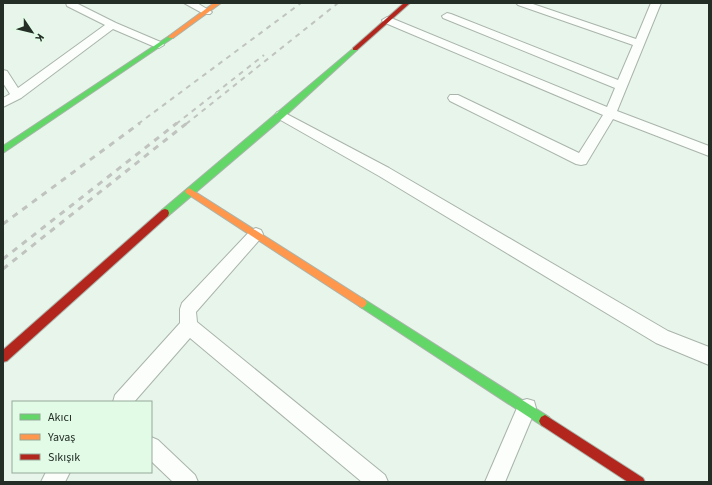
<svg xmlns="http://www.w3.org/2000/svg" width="712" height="485" font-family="'Source Sans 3',sans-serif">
<rect width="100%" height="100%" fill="#e8f5ea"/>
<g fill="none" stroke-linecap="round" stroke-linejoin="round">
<defs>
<g id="street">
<polygon points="66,3 76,3 116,23 163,43 164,45 159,48 155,47 113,29 21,98 3,107 3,98 10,94 3,83 3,70 7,71 18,88 105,25 67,6"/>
<polygon points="184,3 197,3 212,12 210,14 204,14"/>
<polygon points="516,3 530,3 636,39 651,3 661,3 617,111 709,146 709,156 613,119 586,164 581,165 576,164 450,101 448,98 450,95 458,95 579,153 603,115 383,22 382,20 387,17 391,18 607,107 615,88 443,18 442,16 447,13 451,14 618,80 633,45 518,5"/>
<polygon points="281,111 389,168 668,331 709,347 709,365 656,343 379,176 277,118 275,115 277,112"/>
<polygon points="256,228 261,230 263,234 261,238 196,312 197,322 385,475 388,482 362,482 190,338 134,402 113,402 115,395 180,323 180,309 182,303 251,230"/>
<polygon points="527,399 534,401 536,408 505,482 485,482 520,401"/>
<polygon points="151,437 158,440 195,475 198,482 173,482 151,461"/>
<polygon points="46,472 70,472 65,482 41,482"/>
</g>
<g id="fast">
<polygon points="169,36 174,37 3,153 3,146"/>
<polygon points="355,47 357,48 357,50 284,117 168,216 162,216 161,213 162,210"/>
<polygon points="362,298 549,417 551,421 549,425 545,427 541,425 359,306 357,303 359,300"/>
</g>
<g id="slow">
<polygon points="214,3 221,3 173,38 169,38 169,36"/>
<polygon points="189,188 365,300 367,303 365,306 362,308 359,306 186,193 185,191"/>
</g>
<g id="jam">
<polygon points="404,3 410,3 357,50 353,50 353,48"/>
<polygon points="165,209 168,210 169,213 168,216 7,361 3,362 3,350 162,210"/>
<polygon points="545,415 643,478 645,482 628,482 541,425 539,421 541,417"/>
</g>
</defs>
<use href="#street" stroke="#a9b4ab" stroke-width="2"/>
<use href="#fast" stroke="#a9b4ab" stroke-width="2"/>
<use href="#slow" stroke="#a9b4ab" stroke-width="2"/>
<use href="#jam" stroke="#a9b4ab" stroke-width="2"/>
<use href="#street" fill="#fcfefc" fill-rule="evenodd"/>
<use href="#fast" fill="#63d668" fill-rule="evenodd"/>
<use href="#slow" fill="#ff974d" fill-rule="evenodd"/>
<use href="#jam" fill="#b3261e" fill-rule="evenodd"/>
<g stroke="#c0c3c0" stroke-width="2" stroke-dasharray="5 5" stroke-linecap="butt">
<polyline points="138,124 301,3"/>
<polyline points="176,124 264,55"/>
<polyline points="186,124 338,3"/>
</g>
<g stroke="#c0c3c0" stroke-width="3" stroke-dasharray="6 6" stroke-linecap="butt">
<polyline points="3,224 140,123"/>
<polyline points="3,259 177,123"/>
<polyline points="3,269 187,123"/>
</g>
</g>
<rect width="712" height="485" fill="none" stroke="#242d26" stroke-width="8"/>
<rect x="12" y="401" width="140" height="72" fill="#e2fbe7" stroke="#96a99a"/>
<rect x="20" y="414" width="20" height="6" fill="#63d668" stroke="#96a99a"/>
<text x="48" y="421" font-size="12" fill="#242d26">Akıcı</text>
<rect x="20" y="434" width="20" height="6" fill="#ff974d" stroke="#96a99a"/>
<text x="48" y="441" font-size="12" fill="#242d26">Yavaş</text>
<rect x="20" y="454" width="20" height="6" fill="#b3261e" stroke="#96a99a"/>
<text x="48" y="461" font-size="12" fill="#242d26">Sıkışık</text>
<g transform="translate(32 32) rotate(125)" stroke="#e2fbe7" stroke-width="3" paint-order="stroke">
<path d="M0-3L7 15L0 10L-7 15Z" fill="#242d26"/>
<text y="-6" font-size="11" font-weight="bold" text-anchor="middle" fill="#242d26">K</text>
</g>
</svg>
